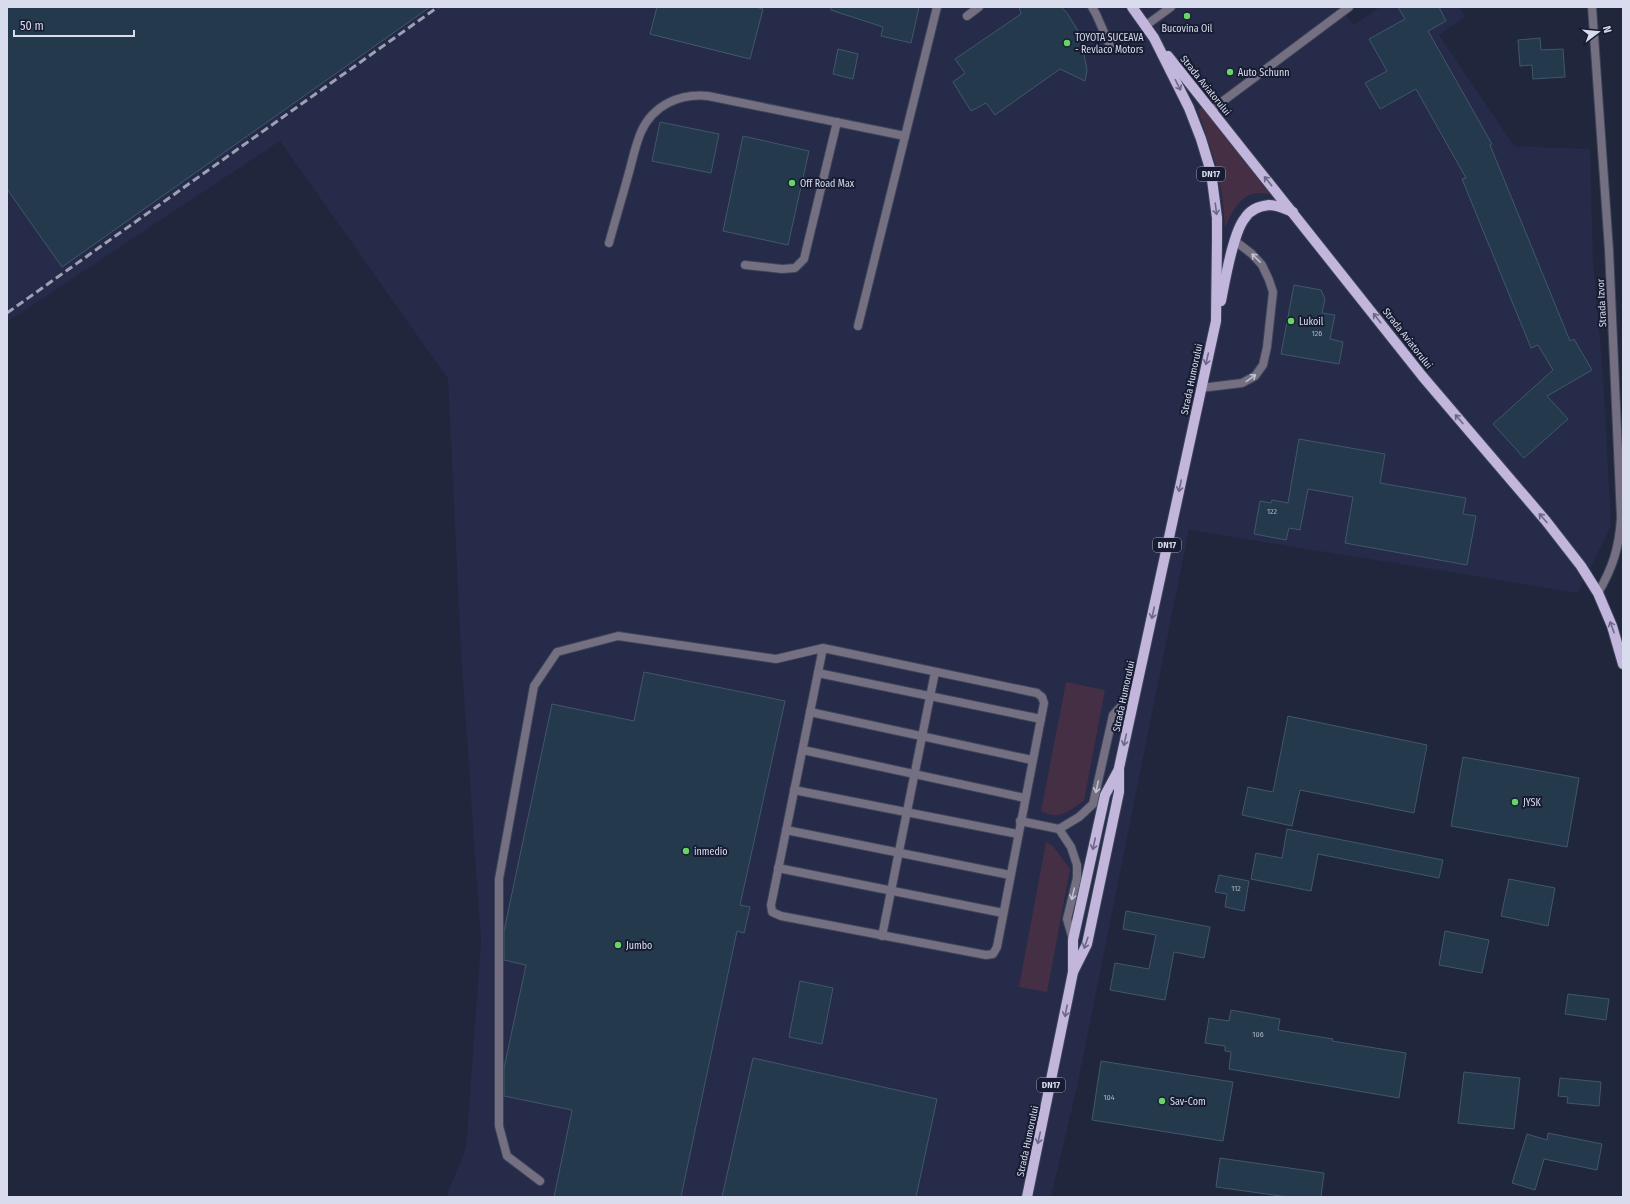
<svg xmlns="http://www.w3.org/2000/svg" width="1630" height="1204" font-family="'Fira Sans Condensed',sans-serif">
<rect width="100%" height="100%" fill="#20263c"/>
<polygon fill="#252b48" points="7,7 1340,7 1354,25 1380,7 1459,7 1465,17 1439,35 1514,146 1590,149 1593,260 1603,374 1611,526 1578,593 1189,530 1077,1087 1051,1197 446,1197 466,1148 481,942 461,653 448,379 280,141 7,322"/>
<g fill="#442f45">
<path d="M1203 106 1273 195C1268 194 1263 193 1258 193 1240 194 1231 214 1225 228L1222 193 1216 165 1198 110Z"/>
<path d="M1066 682 1105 690 1084 801C1068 811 1060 821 1041 811Z"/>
<polygon points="1046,842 1053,846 1070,869 1047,992 1019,987"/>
</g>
<g fill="#25394d" stroke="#41576b">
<polygon points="7,7 430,7 62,267 7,189"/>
<polygon points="657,7 755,7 763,9 750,59 650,34"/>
<polygon points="831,7 919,7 911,43 881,36 883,27 831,10"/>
<polygon points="1019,7 1061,7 1067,13 1080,34 1087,70 1085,81 1060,69 995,115 986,103 971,111 953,82 965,73 955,59 1021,14"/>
<polygon points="1398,7 1439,7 1446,21 1428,31 1492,144 1490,145 1570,341 1574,339 1592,370 1547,396 1568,419 1524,458 1493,424 1553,370 1538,345 1531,348 1462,179 1466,178 1416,89 1380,109 1365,83 1387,71 1369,39 1405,19"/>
<polygon points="1540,38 1541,50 1563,49 1565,77 1533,79 1532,65 1520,66 1518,40"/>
<polygon points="838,49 858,54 853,79 833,74"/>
<polygon points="660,122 719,134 711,173 652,161"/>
<polygon points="743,136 809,151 788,245 723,231"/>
<polygon points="1294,285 1321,290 1325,299 1322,313 1335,315 1330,339 1343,342 1339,364 1281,354"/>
<polygon points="1299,439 1385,454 1380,483 1466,498 1463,514 1476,516 1467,565 1345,543 1353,497 1308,489 1300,530 1289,528 1286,540 1254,534 1260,501 1271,503 1272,500 1288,503"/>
<polygon points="644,672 785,701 740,905 750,907 744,933 737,931 681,1197 554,1197 572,1110 504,1096 504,1068 526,965 504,960 504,931 552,704 634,721"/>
<polygon points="1288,716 1427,745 1414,813 1300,790 1292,826 1242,815 1248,787 1273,792"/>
<polygon points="1463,757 1579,778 1567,847 1451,826"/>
<polygon points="1287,829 1443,860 1439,878 1318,854 1311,891 1251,879 1256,853 1282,858"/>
<polygon points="1219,875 1249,881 1244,911 1225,907 1227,894 1215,892"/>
<polygon points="1509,879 1555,888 1548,926 1501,916"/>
<polygon points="1126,911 1210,927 1204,958 1174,952 1165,1000 1110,990 1115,963 1149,969 1156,935 1123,929"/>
<polygon points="1445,931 1489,940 1482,973 1439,965"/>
<polygon points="800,981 833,988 822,1044 789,1037"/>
<polygon points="1568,994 1609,999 1606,1020 1565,1014"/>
<polygon points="1231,1010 1280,1019 1278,1030 1333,1039 1332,1041 1406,1053 1399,1098 1229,1069 1231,1052 1225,1051 1225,1046 1205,1043 1209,1018 1229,1021"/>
<polygon points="753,1058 937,1099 916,1197 722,1197"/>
<polygon points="1101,1061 1233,1082 1223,1141 1092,1120"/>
<polygon points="1464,1072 1520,1078 1514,1129 1458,1123"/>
<polygon points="1560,1078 1601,1082 1599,1106 1567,1103 1568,1097 1558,1096"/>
<polygon points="1548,1133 1602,1144 1597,1170 1544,1159 1535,1190 1512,1183 1527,1134 1547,1140"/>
<polygon points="1220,1158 1324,1173 1321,1197 1288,1197 1216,1187"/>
</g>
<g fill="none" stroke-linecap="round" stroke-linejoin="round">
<defs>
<g id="lane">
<polyline points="1092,7 1096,14 1110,46"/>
<polyline points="967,16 979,7"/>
<polyline points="1145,26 1171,7"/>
<polyline points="1211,110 1349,7"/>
<path d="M609 243C615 221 622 198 628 176 632 162 635 146 641 132 653 105 680 93 708 96L905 136"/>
<polyline points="745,265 782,269 795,268 804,259 837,122"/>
<polyline points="858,326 937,7"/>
<polyline points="1201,388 1242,383 1255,376 1263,365 1267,347 1273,292 1269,280 1262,265 1252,254 1235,241"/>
<polyline points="818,673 1041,719"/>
<polyline points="810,712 1032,760"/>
<polyline points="803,750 1025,798"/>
<polyline points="794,790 1018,834"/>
<polyline points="1020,821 1059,829"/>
<polyline points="786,830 1010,875"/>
<polyline points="778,868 1003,913"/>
<polyline points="882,936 935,672"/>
<polyline points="1073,940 1067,919 1077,878 1077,865 1071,847 1059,829 1079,817 1093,804 1113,715 1136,690"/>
<polyline points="540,1181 507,1156 499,1126 499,879 534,686 557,652 618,636 776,659 823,648 1037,693 1042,697 1044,703 997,947 993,954 986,955 781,916 772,912 771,905 823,648"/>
</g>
<path id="street" d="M1592 7 1609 250 1621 518C1619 548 1613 567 1598 593"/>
<g id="primary">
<polyline points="1168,56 1423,377 1546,521 1581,566 1598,593 1612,626 1623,664"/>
<path d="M1221 301C1225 281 1233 232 1245 218 1250 210 1259 206 1269 205 1277 205 1285 209 1293 212"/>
<polyline points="1073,972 1087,944 1119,792 1119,768 1216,321 1217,241 1217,218 1211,172 1201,139 1189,108 1154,38 1132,7"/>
<polyline points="1027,1197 1069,992 1073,972 1073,940 1105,795 1119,769"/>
</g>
</defs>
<use href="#lane" stroke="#3d4358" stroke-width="10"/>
<use href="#street" stroke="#3d4358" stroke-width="10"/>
<use href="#primary" stroke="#3d4358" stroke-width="12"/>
<use href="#lane" stroke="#746f81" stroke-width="8"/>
<use href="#street" stroke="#746f81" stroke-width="8"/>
<use href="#primary" stroke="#c2b6dd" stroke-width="10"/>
<polyline stroke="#9da1b3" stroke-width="3" stroke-dasharray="8 4" stroke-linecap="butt" points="7,313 438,7"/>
</g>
<defs><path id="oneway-shaft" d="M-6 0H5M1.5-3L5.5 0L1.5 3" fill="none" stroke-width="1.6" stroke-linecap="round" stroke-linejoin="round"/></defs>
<g stroke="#6c6988">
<use href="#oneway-shaft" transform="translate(1178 85) rotate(63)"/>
<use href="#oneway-shaft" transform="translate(1268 181) rotate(-129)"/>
<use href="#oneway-shaft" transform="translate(1216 209) rotate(83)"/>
<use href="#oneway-shaft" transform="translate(1377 318) rotate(-128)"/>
<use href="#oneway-shaft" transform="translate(1207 359) rotate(103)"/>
<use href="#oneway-shaft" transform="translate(1459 419) rotate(-130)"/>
<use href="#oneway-shaft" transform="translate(1180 486) rotate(102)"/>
<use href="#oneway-shaft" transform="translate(1543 518) rotate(-131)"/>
<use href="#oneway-shaft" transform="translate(1153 613) rotate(102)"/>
<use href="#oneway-shaft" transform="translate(1612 627) rotate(-110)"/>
<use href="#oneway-shaft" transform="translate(1125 740) rotate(103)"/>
<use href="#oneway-shaft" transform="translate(1094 844) rotate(102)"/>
<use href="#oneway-shaft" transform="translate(1086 943) rotate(109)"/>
<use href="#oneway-shaft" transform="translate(1066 1011) rotate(101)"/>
<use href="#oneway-shaft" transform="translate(1039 1138) rotate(102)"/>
</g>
<g stroke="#bfc1d1">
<use href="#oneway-shaft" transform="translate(1256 258) rotate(-135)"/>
<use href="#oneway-shaft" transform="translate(1251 378) rotate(-36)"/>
<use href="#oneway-shaft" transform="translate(1097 787) rotate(102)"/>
<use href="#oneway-shaft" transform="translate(1073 894) rotate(103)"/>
</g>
<g fill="#68d465" stroke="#171c32" stroke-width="1.5">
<circle cx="1187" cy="16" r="4"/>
<circle cx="1067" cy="43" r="4"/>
<circle cx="1230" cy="72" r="4"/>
<circle cx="792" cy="183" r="4"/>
<circle cx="1291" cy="321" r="4"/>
<circle cx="1515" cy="802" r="4"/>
<circle cx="686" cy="851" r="4"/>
<circle cx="618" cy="945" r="4"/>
<circle cx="1162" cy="1101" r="4"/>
</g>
<g text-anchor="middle" stroke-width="4" stroke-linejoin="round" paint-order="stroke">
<g font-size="8" fill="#abb3c4">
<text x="1317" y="336">126</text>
<text x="1272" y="514">122</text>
<text x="1236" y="891">112</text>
<text x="1258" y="1037">106</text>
<text x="1109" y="1100">104</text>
</g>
<g fill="#171c32" stroke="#9ea2b4" stroke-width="1">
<rect x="1197" y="167" width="28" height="14" rx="3"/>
<rect x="1153" y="538" width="28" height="14" rx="3"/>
<rect x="1037" y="1078" width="28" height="14" rx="3"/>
</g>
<g font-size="9" font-weight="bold" fill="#d8dcec">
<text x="1211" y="177">DN17</text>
<text x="1167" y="548">DN17</text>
<text x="1051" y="1088">DN17</text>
</g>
<g font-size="10" fill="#d8dcec" stroke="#171c32" text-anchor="start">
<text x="1187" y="32" text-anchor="middle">Bucovina Oil</text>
<text x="1075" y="41">TOYOTA SUCEAVA<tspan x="1075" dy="12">- Revlaco Motors</tspan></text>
<text x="1238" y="76">Auto Schunn</text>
<text x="800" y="187">Off Road Max</text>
<text x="1299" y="325">Lukoil</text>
<text x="1523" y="806">JYSK</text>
<text x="694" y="855">inmedio</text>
<text x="626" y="949">Jumbo</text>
<text x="1170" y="1105">Sav-Com</text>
</g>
<g font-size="10" fill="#d8dcec" stroke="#171c32">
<text transform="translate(1206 85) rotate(51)" y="4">Strada Aviatorului</text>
<text transform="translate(1601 303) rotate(-93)" y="4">Strada Izvor</text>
<text transform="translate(1408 338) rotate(52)" y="4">Strada Aviatorului</text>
<text transform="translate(1191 379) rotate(-78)" y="4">Strada Humorului</text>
<text transform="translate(1123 696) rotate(-78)" y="4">Strada Humorului</text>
<text transform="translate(1027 1141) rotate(-78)" y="4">Strada Humorului</text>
</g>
</g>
<rect width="1630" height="1204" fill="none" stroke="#d8dcec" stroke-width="16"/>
<g transform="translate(1598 32) rotate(74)" stroke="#171c32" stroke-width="3" paint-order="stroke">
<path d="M0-3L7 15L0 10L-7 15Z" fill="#d8dcec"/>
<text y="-6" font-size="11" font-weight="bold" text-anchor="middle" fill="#d8dcec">N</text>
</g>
<path d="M14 30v6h120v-6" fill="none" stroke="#d8dcec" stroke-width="2"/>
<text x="20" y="30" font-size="12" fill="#d8dcec" stroke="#171c32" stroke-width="3" paint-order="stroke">50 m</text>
</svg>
